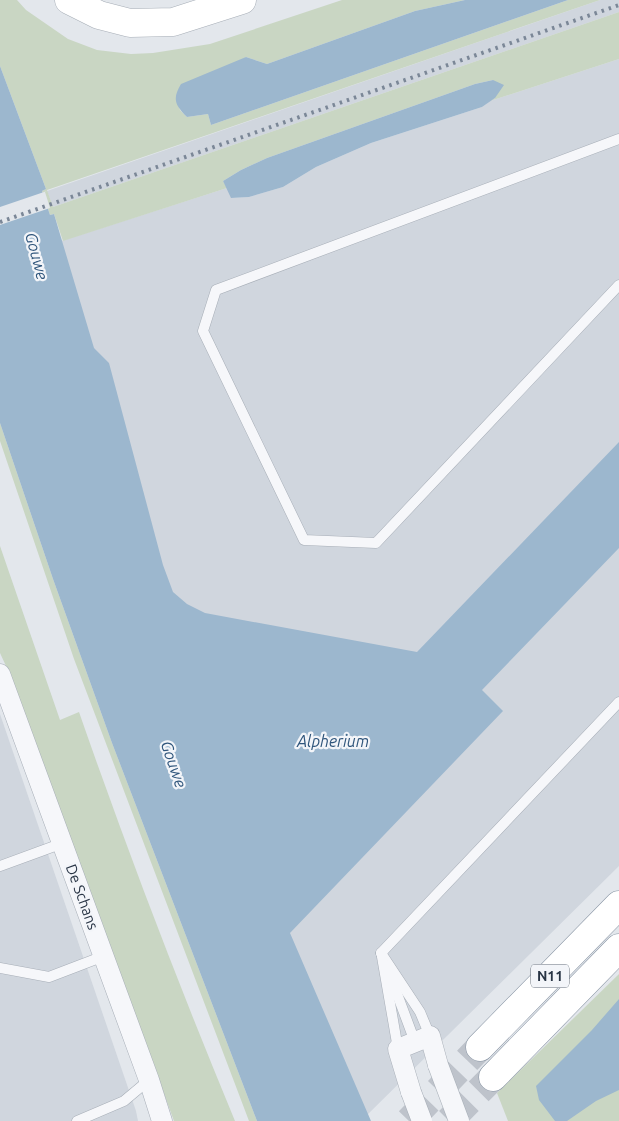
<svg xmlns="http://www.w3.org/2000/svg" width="619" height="1121" font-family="Ubuntu,sans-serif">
<rect width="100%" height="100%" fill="#e3e7ec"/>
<g fill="#d0d6de">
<polygon points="600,0 619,0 619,12 53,207 47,191"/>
<polygon points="619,59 619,866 361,1121 280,941 55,243 227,188 232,198 249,197 283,187 316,167 371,143 482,107 490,101"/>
<polygon points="0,714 136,1111 138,1121 0,1121"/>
</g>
<g fill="#c9d6c3">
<polygon points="0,0 17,0 26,10 68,39 97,50 131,54 153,53 210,44 342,0 465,0 415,11 267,64 246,57 179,106 180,110 187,117 208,114 211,125 568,0 600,0 47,190 53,207 619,12 619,59 490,101 495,98 493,80 475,84 267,158 241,170 223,181 227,188 63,241 54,214 50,215 42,191 46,189 0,66"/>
<polygon points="0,423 53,579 112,743 257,1121 249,1121 74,659 0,441"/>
<path d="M0 546 60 720 79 712C127 850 179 986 235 1121H174L12 679 0 653Z"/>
<polygon points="619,974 619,1121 508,1121 497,1093"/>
</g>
<g fill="#9cb7ce">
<path d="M465 0H568L211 125 208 114 187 117C175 105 172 99 181 84L246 57 267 64 415 11Z"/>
<polygon points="0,66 46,189 42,191 50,215 54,214 94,348 109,363 163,565 173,592 187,604 205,613 417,652 619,442 619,548 482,690 503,711 290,933 371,1121 257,1121 112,743 53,579 0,423"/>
<polygon points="493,80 504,85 495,98 482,107 371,143 316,167 283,187 249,197 231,198 223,181 241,170 267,158 475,84"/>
<polygon points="619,999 619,1090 596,1101 567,1121 555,1121 539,1100 536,1086 592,1030"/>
</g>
<polygon fill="#e3e7ec" points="47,191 45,192 50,208 0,225 0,207"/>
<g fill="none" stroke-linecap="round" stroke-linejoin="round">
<g stroke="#bec3cb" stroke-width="28" stroke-dasharray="28 14" stroke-linecap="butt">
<polyline points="409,1121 480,1047"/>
<polyline points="449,1121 493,1077"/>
</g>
<defs>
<g id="service">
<polyline points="619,139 216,290 203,331 304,540 376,543 619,285"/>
<polyline points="0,866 63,843"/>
<polyline points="381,953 619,702"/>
<polyline points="381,953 420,1012 430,1036"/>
<polyline points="382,957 398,1049"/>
<polyline points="0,968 49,977 104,956"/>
<polyline points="390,975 415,1042"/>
<polyline points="77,1121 124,1101 149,1080"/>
</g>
<g id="minor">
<polyline points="0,674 149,1080 162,1121"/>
<polyline points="411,1092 398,1049 430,1036 438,1065"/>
</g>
<polyline id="secondary" points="69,0 99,15 130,23 173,22 242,0"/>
<g id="trunk">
<polyline points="480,1047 619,905"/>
<polyline points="493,1077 619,948"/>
</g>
</defs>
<use href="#service" stroke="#a7aeb7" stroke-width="11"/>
<use href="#minor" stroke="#a7aeb7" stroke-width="21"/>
<use href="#secondary" stroke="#a7aeb7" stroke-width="29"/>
<use href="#trunk" stroke="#8995a4" stroke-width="29"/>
<use href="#service" stroke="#f6f7fa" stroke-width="10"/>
<use href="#minor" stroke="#f6f7fa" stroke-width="20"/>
<use href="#secondary" stroke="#fff" stroke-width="28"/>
<use href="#trunk" stroke="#fff" stroke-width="28"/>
<polyline stroke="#7b8797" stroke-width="4" stroke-dasharray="2.5 5" stroke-linecap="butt" points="0,222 619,5"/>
<defs>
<g id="minor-bridge">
<polyline points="438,1065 459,1121"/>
<polyline points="411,1092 422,1121"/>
</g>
</defs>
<use href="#minor-bridge" stroke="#a7aeb7" stroke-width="21" stroke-linecap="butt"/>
<use href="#minor-bridge" stroke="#f6f7fa" stroke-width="20"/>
</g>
<g text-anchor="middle" stroke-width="4.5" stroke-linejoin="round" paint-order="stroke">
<rect fill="#f3f5f9" stroke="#666f7b" stroke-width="1" x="531" y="964.5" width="38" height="23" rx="4"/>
<g font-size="14" font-weight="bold" fill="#293545">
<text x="550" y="981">N11</text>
</g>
<g font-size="15" fill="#293545" stroke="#f3f5f9">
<text transform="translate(82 897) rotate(70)" y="5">De Schans</text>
</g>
<g font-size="16" font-style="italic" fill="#30567c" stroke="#f3f5f9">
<text transform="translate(37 256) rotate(75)" y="6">Gouwe</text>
<text x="333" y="747">Alpherium</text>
<text transform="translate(174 764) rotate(71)" y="6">Gouwe</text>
</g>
</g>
</svg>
